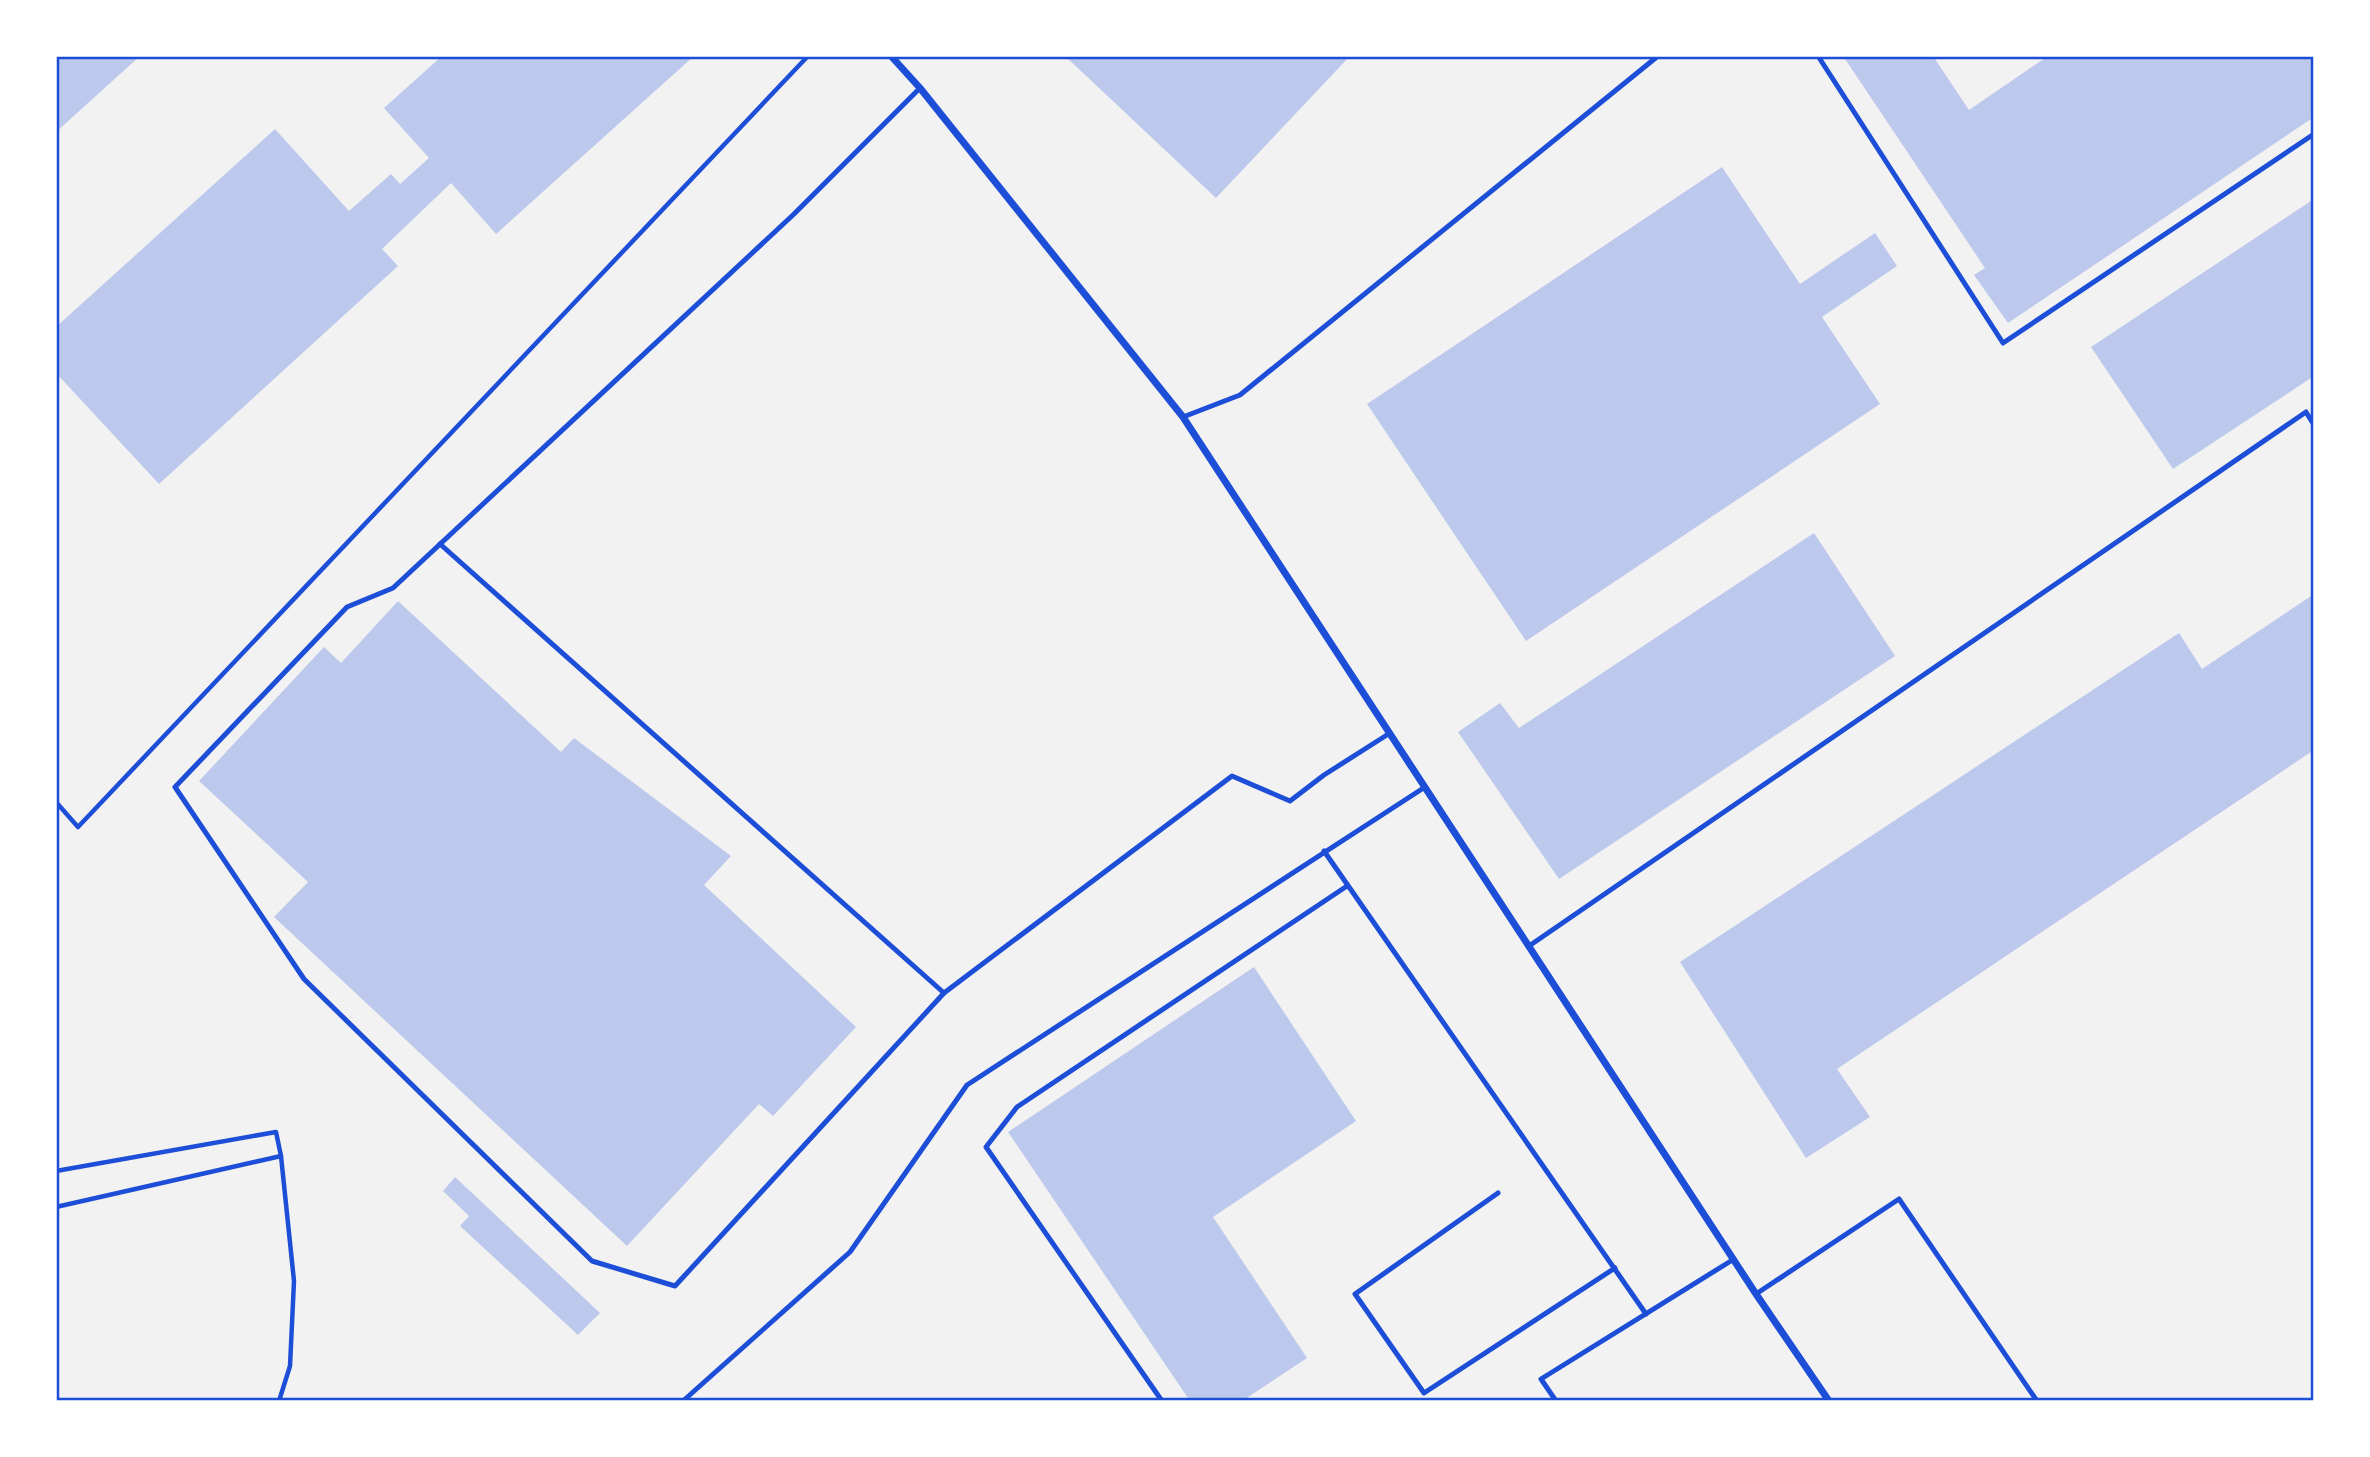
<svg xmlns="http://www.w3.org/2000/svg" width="2370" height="1457" font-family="'PT Sans',sans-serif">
<rect width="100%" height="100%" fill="#f2f2f2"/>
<g fill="#bdc9ec">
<polygon points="56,56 140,56 56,132"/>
<polygon points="442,56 694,56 496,234 451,183 382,249 398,266 159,484 56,373 56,327 275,129 349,211 391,174 400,184 429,158 384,108"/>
<polygon points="1065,56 1350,56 1216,198"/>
<polygon points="1843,56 1933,56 1969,110 2048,56 2314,56 2314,117 2008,323 1974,275 1985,268"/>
<polygon points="1722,167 1800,284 1875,233 1897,266 1822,317 1880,404 1526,641 1367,404"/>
<polygon points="2314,199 2314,376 2173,469 2091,347"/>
<polygon points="1814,533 1895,656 1559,879 1458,732 1500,703 1519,728"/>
<polygon points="2314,594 2314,750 1837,1069 1870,1117 1806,1158 1680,962 2179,633 2202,669"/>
<polygon points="398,601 561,752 574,738 731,856 704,885 856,1027 773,1116 759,1104 627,1246 274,917 308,882 199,781 324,647 341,663"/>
<polygon points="1254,967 1356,1121 1213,1217 1307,1358 1242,1401 1190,1401 1008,1132"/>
<polygon points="455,1177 600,1313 578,1335 460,1226 469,1216 443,1191"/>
</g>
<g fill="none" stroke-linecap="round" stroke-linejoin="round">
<g stroke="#1d4ed8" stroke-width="4.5">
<polyline points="56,802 78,827 808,56"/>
<polyline points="56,1171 276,1132 281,1156 294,1281 290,1366 279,1401"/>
<polyline points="56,1207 281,1156"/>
</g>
<g stroke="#1d4ed8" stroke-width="5">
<polyline points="1818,56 2003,343 2314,134"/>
<polyline points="920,88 794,214 393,588 347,607 175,787 304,979 592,1261 675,1286 944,993"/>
<polyline points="1183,417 1240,395 1658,56"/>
<polyline points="440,544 944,993 1232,776 1290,801 1324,775 1390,733"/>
<polyline points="1324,851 1646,1314"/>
<polyline points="1529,946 2306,412 2314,425"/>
<polyline points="1498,1193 1355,1294 1424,1393 1615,1268"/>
<polyline points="1756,1294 1899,1199 2037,1401"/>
<polyline points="683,1401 850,1252 967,1085 1425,787"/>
<polyline points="1162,1401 986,1147 1017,1107 1347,886"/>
<polyline points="1556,1401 1541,1379 1734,1259"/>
</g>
<polyline stroke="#1d4ed8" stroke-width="7" points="891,56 920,88 1183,417 1756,1294 1829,1401"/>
</g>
<rect width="2370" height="1457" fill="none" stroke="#ffffff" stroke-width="116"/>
<rect x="58" y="58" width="2254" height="1341" fill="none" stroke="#1d4ed8" stroke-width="2.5"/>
</svg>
